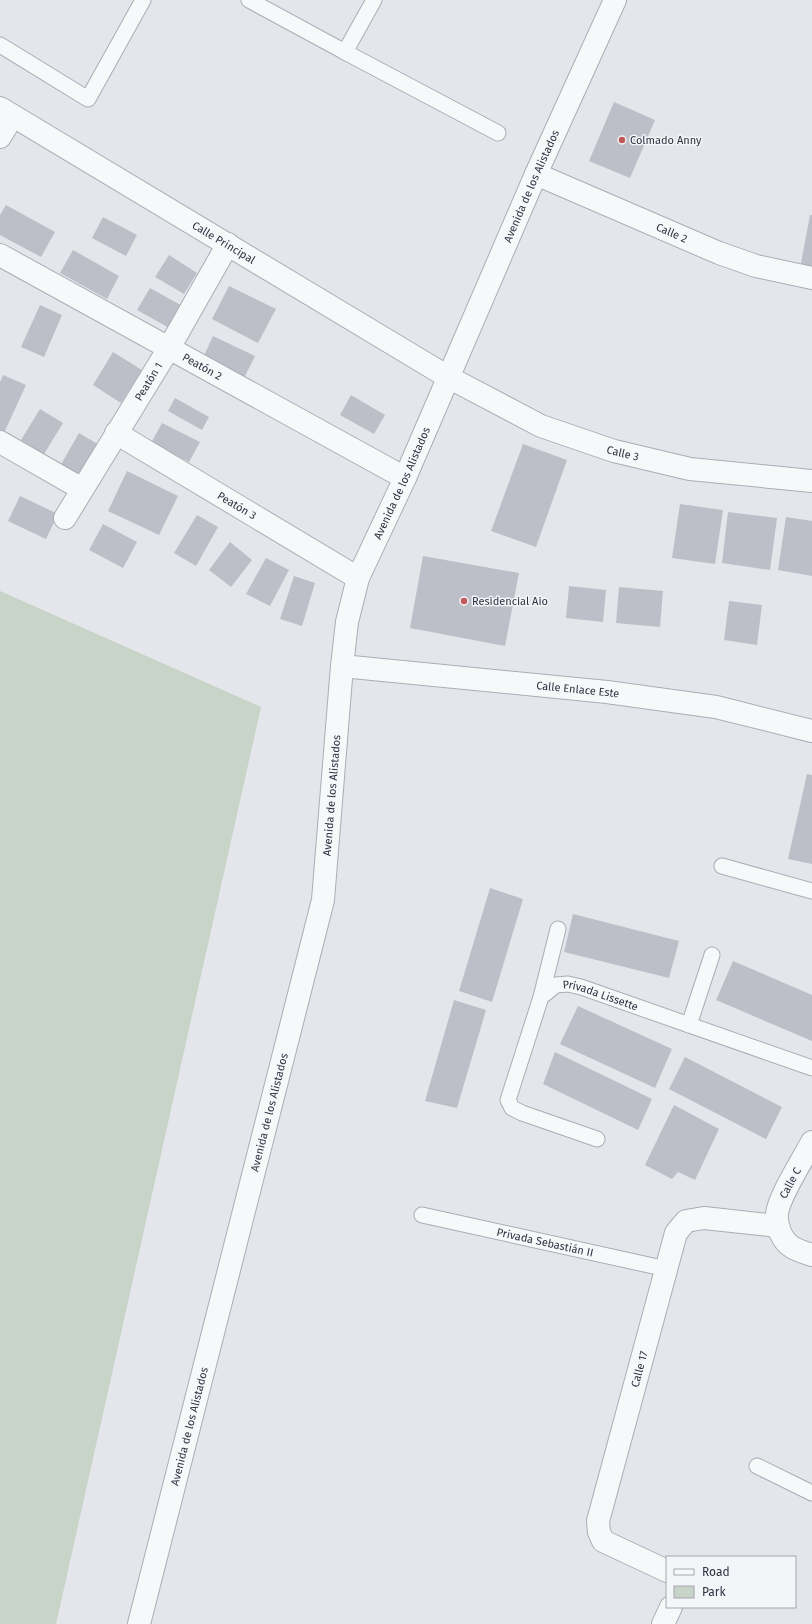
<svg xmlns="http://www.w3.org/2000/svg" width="812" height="1624" font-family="'Fira Sans',sans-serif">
<rect width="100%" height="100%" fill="#e5e6eb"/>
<polygon fill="#c8d4c7" points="0,591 261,707 56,1624 0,1624"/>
<g fill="#bcbfc7">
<polygon points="614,102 655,120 630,178 589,161"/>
<polygon points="6,205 55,232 41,257 0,235 0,215"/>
<polygon points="810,215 812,215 812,277 799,274"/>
<polygon points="103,217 137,235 126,256 92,238"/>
<polygon points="73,250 119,276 107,299 60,273"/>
<polygon points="169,255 197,273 184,294 155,277"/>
<polygon points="229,286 276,309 258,343 212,319"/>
<polygon points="150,288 184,307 171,329 137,310"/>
<polygon points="40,305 62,315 44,357 21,347"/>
<polygon points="213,336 255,356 243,380 202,360"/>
<polygon points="113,352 142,370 121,403 93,385"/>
<polygon points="3,375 26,385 4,433 0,431 0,382"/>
<polygon points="351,395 385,415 374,434 340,415"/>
<polygon points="175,398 209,417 202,430 168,411"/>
<polygon points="40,409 63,423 44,454 21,440"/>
<polygon points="162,423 200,442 189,462 151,443"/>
<polygon points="79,433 101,446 81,481 59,468"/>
<polygon points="523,444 567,460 536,547 491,531"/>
<polygon points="127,471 178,496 159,535 108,511"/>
<polygon points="20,496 58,514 46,539 8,521"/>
<polygon points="680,504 723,510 715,564 672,558"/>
<polygon points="728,512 777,518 770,570 722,563"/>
<polygon points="197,515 218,527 196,566 174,553"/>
<polygon points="786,517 812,521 812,576 778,570"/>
<polygon points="103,524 137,542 123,568 89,550"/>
<polygon points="230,542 252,560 231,587 209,570"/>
<polygon points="423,556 519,573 505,646 410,628"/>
<polygon points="266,558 289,570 270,606 246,594"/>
<polygon points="294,576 315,583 302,626 280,619"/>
<polygon points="569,586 606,590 603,622 566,618"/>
<polygon points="619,587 663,591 660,627 616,623"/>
<polygon points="729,601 762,605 757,645 724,640"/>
<polygon points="807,774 812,775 812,864 788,859"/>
<polygon points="490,888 523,899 492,1002 459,991"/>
<polygon points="573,914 679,941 669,978 564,952"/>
<polygon points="733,961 812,995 812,1041 716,1000"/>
<polygon points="454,1000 486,1010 457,1108 425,1101"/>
<polygon points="578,1006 672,1049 655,1088 560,1044"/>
<polygon points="555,1052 652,1099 638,1130 543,1084"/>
<polygon points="685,1057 782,1107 766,1139 669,1089"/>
<polygon points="674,1105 719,1129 695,1180 678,1172 672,1179 645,1165"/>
</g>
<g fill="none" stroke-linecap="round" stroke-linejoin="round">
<defs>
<g id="service">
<polyline points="249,0 345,52 374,0"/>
<polyline points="0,45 88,99 143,0"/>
<polyline points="345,52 498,133"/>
<polyline points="722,866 812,891"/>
<polyline points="541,997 558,929"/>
<polyline points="689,1025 712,955"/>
<path id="s1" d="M597 1139 522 1113 512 1108 508 1100 541 997 556 985 568 984 581 987 812 1068"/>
<path id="s2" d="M422 1215 667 1269"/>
<polyline points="757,1466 812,1493"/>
</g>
<g id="minor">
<path id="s3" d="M0 108 448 377 541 426 614 451 690 469 812 481"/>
<polyline points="0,137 13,116"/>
<path id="s4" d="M536 174 719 253 756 266 812 278"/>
<path id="s5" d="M0 255 405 478"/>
<path id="s6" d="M116 433 358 578"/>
<polyline points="0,442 82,489"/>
<path id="s7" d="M65 518 169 348 228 244"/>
<path id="s8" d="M342 666 607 692 716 707 812 731"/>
<path d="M812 1142C803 1159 778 1198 777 1214 776 1226 782 1241 792 1247 798 1251 806 1253 812 1255"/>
<path id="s9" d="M667 1571 603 1541 599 1532 598 1521 676 1233 686 1221 704 1218 778 1226"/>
<path id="s10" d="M139 1624 323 900 342 666 347 622 358 578 405 478 536 174 615 0"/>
<polyline points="663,1624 671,1607"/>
</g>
</defs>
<use href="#service" stroke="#aaadb5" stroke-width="17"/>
<use href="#minor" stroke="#aaadb5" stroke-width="24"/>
<use href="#service" stroke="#f7f8f9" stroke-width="15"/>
<use href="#minor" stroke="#f7f8f9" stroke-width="22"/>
</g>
<g fill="#c0595b" stroke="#f4f5f8" stroke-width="1.5">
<circle cx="622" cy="140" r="4"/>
<circle cx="464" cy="601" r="4"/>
</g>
<g text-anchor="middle" stroke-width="3" stroke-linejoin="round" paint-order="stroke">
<g font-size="11" fill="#2e3342" stroke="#f4f5f8" text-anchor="start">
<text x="630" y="144">Colmado Anny</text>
<text x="472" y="605">Residencial Aio</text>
</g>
<g font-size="11" fill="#2e3342" stroke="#f4f5f8">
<text dy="4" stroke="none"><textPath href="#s10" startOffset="1500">Avenida de los Alistados</textPath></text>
<text dy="4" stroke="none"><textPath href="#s4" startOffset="148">Calle 2</textPath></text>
<text dy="4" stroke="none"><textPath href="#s3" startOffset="261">Calle Principal</textPath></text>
<text dy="4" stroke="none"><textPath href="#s5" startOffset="231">Peatón 2</textPath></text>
<text dy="4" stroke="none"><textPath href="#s7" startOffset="160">Peatón 1</textPath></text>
<text dy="4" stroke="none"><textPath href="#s3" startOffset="714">Calle 3</textPath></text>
<text dy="4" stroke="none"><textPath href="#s10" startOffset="1176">Avenida de los Alistados</textPath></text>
<text dy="4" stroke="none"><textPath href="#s6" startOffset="141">Peatón 3</textPath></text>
<text dy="4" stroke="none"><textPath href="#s8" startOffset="237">Calle Enlace Este</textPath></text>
<text dy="4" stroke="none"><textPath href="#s10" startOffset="852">Avenida de los Alistados</textPath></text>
<text dy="4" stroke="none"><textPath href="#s1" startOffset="273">Privada Lissette</textPath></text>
<text dy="4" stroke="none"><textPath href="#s10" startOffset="528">Avenida de los Alistados</textPath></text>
<text transform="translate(790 1183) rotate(-62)" y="4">Calle C</text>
<text dy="4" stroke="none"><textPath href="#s2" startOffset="126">Privada Sebastián II</textPath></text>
<text dy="4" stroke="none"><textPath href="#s9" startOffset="249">Calle 17</textPath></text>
<text dy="4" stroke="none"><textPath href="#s10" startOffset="204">Avenida de los Alistados</textPath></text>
</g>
</g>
<rect x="666" y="1556" width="130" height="52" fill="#f4f5f8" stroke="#a5a7af"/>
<rect x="674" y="1569" width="20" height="6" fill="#f7f8f9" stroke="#a5a7af"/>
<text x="702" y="1576" font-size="12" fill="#2e3342">Road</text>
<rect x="674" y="1586" width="20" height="12" fill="#c8d4c7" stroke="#a5a7af"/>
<text x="702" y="1596" font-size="12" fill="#2e3342">Park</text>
</svg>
